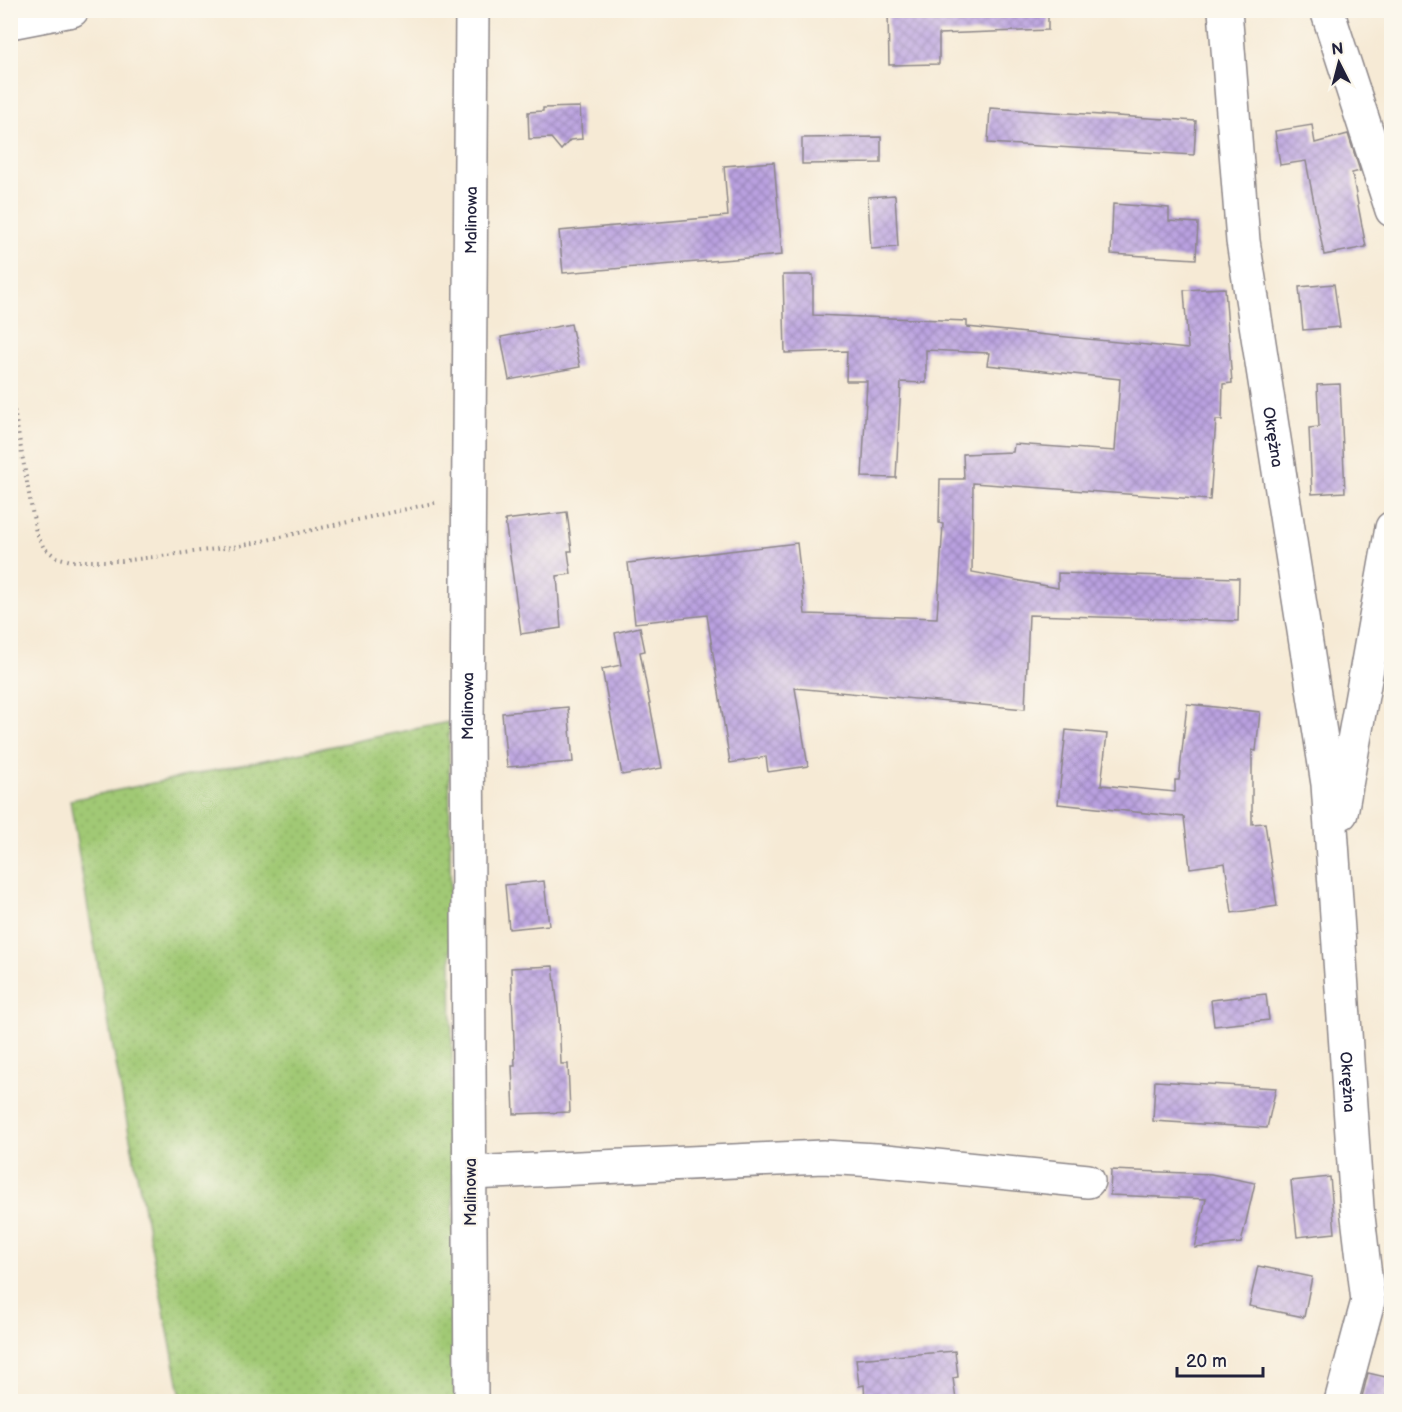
<svg xmlns="http://www.w3.org/2000/svg" width="1402" height="1412" font-family="'Balsamiq Sans',sans-serif">
<defs>
<pattern id="park-dots" width="8" height="8" patternUnits="userSpaceOnUse" patternTransform="scale(1.5)"><rect width="8" height="8" fill="#a1c974"/><path d="M2 2h.1M6 6h.1" fill="none" stroke="#8aac65" stroke-width="1.8" stroke-linecap="round"/></pattern>
<pattern id="building-cross-hatch" width="8" height="8" patternUnits="userSpaceOnUse" patternTransform="scale(1.5)"><rect width="8" height="8" fill="#baa1e0"/><path d="M0 0l8 8M0 8l8-8" fill="none" stroke="#9783b7"/></pattern>
</defs>
<rect width="100%" height="100%" fill="#fbf7ec"/>
<filter id="ink" filterUnits="userSpaceOnUse"><feTurbulence type="fractalNoise" baseFrequency=".0167" numOctaves="2"/><feDisplacementMap in="SourceGraphic" scale="12" xChannelSelector="R" yChannelSelector="G"/><feConvolveMatrix kernelMatrix="1 2 1 2 8 2 1 2 1" color-interpolation-filters="sRGB"/></filter>
<filter id="wash" filterUnits="userSpaceOnUse"><feTurbulence type="fractalNoise" baseFrequency=".008" numOctaves="4" result="noise"/><feDisplacementMap in="SourceGraphic" scale="24" xChannelSelector="R" yChannelSelector="G"/><feGaussianBlur stdDeviation="1.35" result="paint"/><feColorMatrix in="noise" values="0 0 0 0 0 0 0 0 0 0 0 0 0 0 0 0 0 1.4 0 .05"/><feComposite in="paint" operator="in"/></filter>
<g filter="url(#wash)">
<rect width="100%" height="100%" fill="#f6ead5"/>
<path fill="url(#park-dots)" stroke="#627658" stroke-width="1.5" d="M449 722 455 1401H182C142 1202 102 1001 70 800Z"/>
<g id="blocks">
<g fill="url(#building-cross-hatch)">
<polygon points="888,10 1048,10 1048,30 939,34 939,64 889,65"/>
<polygon points="580,107 582,139 570,140 561,150 551,138 529,139 528,112 543,111 543,108"/>
<polygon points="990,108 1196,121 1194,155 988,143"/>
<polygon points="1312,125 1315,143 1348,134 1360,171 1352,173 1366,247 1324,255 1306,161 1280,165 1275,131"/>
<polygon points="881,137 881,163 802,164 802,138"/>
<polygon points="774,162 782,255 563,273 559,231 728,216 724,166"/>
<polygon points="895,195 898,247 871,249 868,197"/>
<polygon points="1113,204 1169,208 1169,221 1198,223 1196,259 1111,254"/>
<polygon points="783,275 813,275 813,315 967,321 967,327 1188,349 1184,290 1225,288 1232,383 1223,384 1222,420 1216,420 1210,500 973,483 972,572 1058,588 1058,573 1239,578 1238,621 1029,615 1025,709 795,688 808,766 768,772 766,757 730,763 707,615 635,623 628,563 797,543 805,614 937,618 943,524 939,523 940,479 964,479 963,454 1013,452 1014,444 1115,451 1120,379 987,365 989,353 926,350 926,383 901,382 896,478 862,477 867,381 846,381 847,351 785,353"/>
<polygon points="1334,284 1340,327 1303,330 1299,287"/>
<polygon points="571,324 580,367 509,380 501,337"/>
<polygon points="1340,384 1345,492 1312,494 1309,428 1319,427 1317,385"/>
<polygon points="567,512 572,551 568,551 571,574 557,576 561,628 521,634 505,520"/>
<polygon points="640,627 645,651 640,652 662,768 622,775 602,669 621,665 615,633"/>
<polygon points="1187,704 1260,712 1256,751 1252,750 1252,824 1265,823 1277,906 1232,913 1225,863 1190,868 1184,817 1058,804 1066,730 1107,734 1101,785 1175,792 1175,780 1179,780"/>
<polygon points="568,707 573,762 507,767 502,713"/>
<polygon points="544,881 549,925 509,929 505,885"/>
<polygon points="553,966 559,1018 561,1064 568,1064 570,1112 514,1114 512,1066 515,1066 511,968"/>
<polygon points="1266,994 1269,1020 1214,1026 1211,1000"/>
<polygon points="1155,1081 1276,1088 1267,1128 1153,1121"/>
<polygon points="1111,1170 1211,1174 1255,1183 1241,1243 1195,1248 1206,1199 1110,1195"/>
<polygon points="1330,1177 1335,1233 1297,1237 1291,1181"/>
<polygon points="1258,1266 1312,1277 1304,1317 1249,1306"/>
<polygon points="955,1351 958,1377 953,1378 956,1400 865,1401 864,1385 859,1386 856,1359"/>
<polygon points="1368,1373 1390,1378 1385,1401 1361,1401"/>
</g>
</g>
</g>
<g filter="url(#ink)">
<use href="#blocks" fill-opacity="0" stroke="#8c8688" stroke-width="1.5"/>
<g fill="none" stroke-linecap="round" stroke-linejoin="round">
<defs>
<g id="minor">
<path id="s1" d="M1225 10 1243 241 1328 784 1357 1208 1368 1301 1341 1402"/>
<polyline points="1327,10 1392,210"/>
<polyline points="10,22 72,10"/>
<polyline points="1341,813 1392,528"/>
<polyline points="470,1173 823,1157 876,1160 1088,1181"/>
<path id="s2" d="M471 1402 467 726 472 10"/>
</g>
</defs>
<use href="#minor" stroke="#8c8688" stroke-width="36"/>
<polyline stroke="#8c8688" stroke-width="4" stroke-dasharray="1.5 4.5" stroke-linecap="butt" points="10,387 36,533 44,548 56,557 71,561 122,561 240,546 438,502"/>
<use href="#minor" stroke="#fff" stroke-width="33"/>
</g>
</g>
<g text-anchor="middle" stroke-width="4.5" stroke-linejoin="round" paint-order="stroke">
<g font-size="16" fill="#22223b" stroke="#fbf7ec">
<text dy="6" stroke="none"><textPath href="#s2" startOffset="1182">Malinowa</textPath></text>
<text dy="6" stroke="none"><textPath href="#s1" startOffset="430">Okrężna</textPath></text>
<text dy="6" stroke="none"><textPath href="#s2" startOffset="696">Malinowa</textPath></text>
<text dy="6" stroke="none"><textPath href="#s1" startOffset="1080">Okrężna</textPath></text>
<text transform="translate(470 1192) rotate(-90)" y="6">Malinowa</text>
</g>
</g>
<rect width="1402" height="1412" fill="none" stroke="#fbf7ec" stroke-width="36"/>
<g transform="translate(1339 63) rotate(354)" stroke="#fbf7ec" stroke-width="4.5" paint-order="stroke">
<path d="M0-4.5L10 22L0 15L-10 22Z" fill="#22223b"/>
<text y="-9" font-size="16" font-weight="bold" text-anchor="middle" fill="#22223b">N</text>
</g>
<path d="M1177 1367v9h86v-9" fill="none" stroke="#22223b" stroke-width="3"/>
<text x="1186" y="1367" font-size="18" fill="#22223b" stroke="#fbf7ec" stroke-width="4.5" paint-order="stroke">20 m</text>
</svg>
